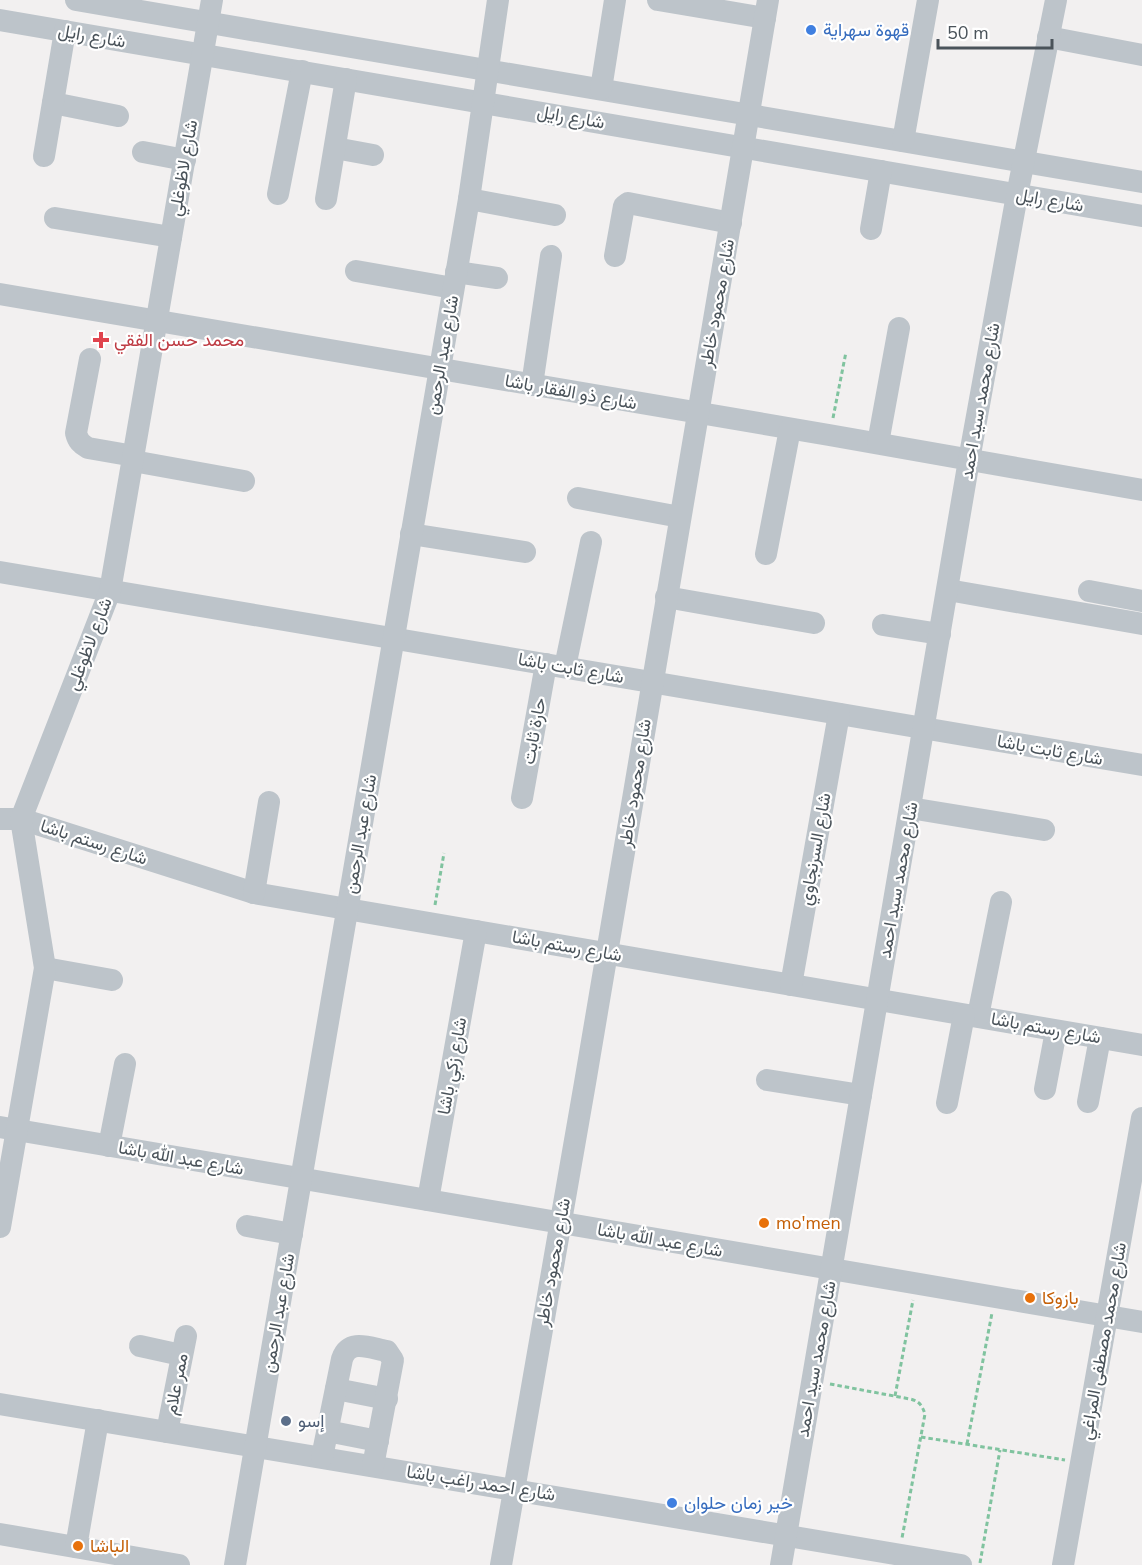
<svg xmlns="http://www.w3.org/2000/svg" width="1142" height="1565" font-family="'Nunito Sans',Vazirmatn,sans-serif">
<rect width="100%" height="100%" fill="#f2f0f0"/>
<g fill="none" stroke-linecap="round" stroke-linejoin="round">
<g stroke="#80c39f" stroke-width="3" stroke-dasharray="4.5 3" stroke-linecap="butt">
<polyline points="833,418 846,352"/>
<polyline points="435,905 444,853"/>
<path d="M830 1384 910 1399C919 1401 922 1405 925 1414L902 1538"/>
<polyline points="895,1396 913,1300"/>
<polyline points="921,1437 1065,1460"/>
<polyline points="967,1444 992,1313"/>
<polyline points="980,1563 1000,1450"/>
</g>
<g stroke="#bdc4ca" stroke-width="22">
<polyline points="76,0 1142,182"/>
<polyline points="658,0 765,18"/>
<polyline points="0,20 1142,216"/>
<polyline points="1048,37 1142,55"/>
<polyline points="601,89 615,0"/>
<polyline points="53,103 118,116"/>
<polyline points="903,141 928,0"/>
<polyline points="335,148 373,155"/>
<polyline points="143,152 185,160"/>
<polyline points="44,156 65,31"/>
<polyline points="278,194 302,71"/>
<polyline points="326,199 346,79"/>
<polyline points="469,199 555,215"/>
<polyline points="55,218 171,237"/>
<polyline points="871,229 881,171"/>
<polyline points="615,256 624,206 628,203 731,223"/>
<polyline points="356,271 453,288"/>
<polyline points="456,272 497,278"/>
<polyline points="0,294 829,435 1142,490"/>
<path d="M90 359 76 433C78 441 81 444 88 448L134 456"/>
<polyline points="532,385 551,256"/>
<polyline points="878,443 899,328"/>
<polyline points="133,461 244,481"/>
<polyline points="578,498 680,517"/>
<polyline points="411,534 525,552"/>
<polyline points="766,554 790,429"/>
<polyline points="0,572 1142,765"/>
<polyline points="948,590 1142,624"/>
<polyline points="1089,591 1142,601"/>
<polyline points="666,597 814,623"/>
<polyline points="883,625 940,634"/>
<polyline points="565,667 591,542"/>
<polyline points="522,798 546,664"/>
<polyline points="910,808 1044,830"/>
<polyline points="0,819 21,819 254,893 1142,1045"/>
<polyline points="254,893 269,802"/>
<polyline points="45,968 112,980"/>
<polyline points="791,985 839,714"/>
<polyline points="978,1016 1001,902"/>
<polyline points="767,1080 861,1095"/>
<polyline points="1045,1089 1056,1031"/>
<polyline points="1088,1102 1100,1038"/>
<polyline points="947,1103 964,1015"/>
<polyline points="0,1127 1142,1322"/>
<polyline points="109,1146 125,1064"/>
<polyline points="428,1200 476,931"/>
<polyline points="247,1226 292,1234"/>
<polyline points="0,1227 45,968 21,819 110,591 212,0"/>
<polyline points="140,1346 181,1355"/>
<polyline points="336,1389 387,1399"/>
<polyline points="0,1404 961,1565"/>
<polyline points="327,1431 378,1441"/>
<polyline points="167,1432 186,1336"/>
<path d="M322 1457 342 1359C349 1338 370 1348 387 1351L393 1360 373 1466"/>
<polyline points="0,1534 179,1565"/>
<polyline points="76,1547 98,1420"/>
<polyline points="235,1565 469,199 498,0"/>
<polyline points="501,1565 585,1083 768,0"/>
<polyline points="781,1565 969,460 1017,195 1056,0"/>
<polyline points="1063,1565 1142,1118"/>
</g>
</g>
<g fill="#3f7fe0" stroke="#fff" stroke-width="2">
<circle cx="811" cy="30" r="6"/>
<circle cx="672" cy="1503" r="6"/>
</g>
<path fill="#e0444e" stroke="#fff" stroke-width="2" d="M98 331h6v6h6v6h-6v6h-6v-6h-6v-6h6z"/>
<g fill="#e8710a" stroke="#fff" stroke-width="2">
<circle cx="764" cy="1223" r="6"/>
<circle cx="1030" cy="1298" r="6"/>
<circle cx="78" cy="1546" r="6"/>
</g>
<circle fill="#5c6f8a" stroke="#fff" stroke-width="2" cx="286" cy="1421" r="6"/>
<g text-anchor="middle" stroke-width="4.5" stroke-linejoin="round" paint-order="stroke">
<g font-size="18" fill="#366cbe" stroke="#fff" text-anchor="start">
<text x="823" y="36">قهوة سهراية</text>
<text x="684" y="1509">خير زمان حلوان</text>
</g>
<g font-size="18" fill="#4a535a" stroke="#fff">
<text transform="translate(92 36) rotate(10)" y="6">شارع رايل</text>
<text transform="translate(571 117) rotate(10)" y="6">شارع رايل</text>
<text transform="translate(183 168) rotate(-80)" y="6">شارع لاظوغلي</text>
<text transform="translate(1050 200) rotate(10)" y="6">شارع رايل</text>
<text transform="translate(717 303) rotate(-80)" y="6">شارع محمود خاطر</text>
<text transform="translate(442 355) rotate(-80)" y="6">شارع عبد الرحمن</text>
<text transform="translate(571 392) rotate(10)" y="6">شارع ذو الفقار باشا</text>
<text transform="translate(980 401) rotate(-80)" y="6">شارع محمد سيد احمد</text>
<text transform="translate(89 644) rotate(-69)" y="6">شارع لاظوغلي</text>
<text transform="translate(571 668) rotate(10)" y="6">شارع ثابت باشا</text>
<text transform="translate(534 731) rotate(-80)" y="6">حارة ثابت</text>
<text transform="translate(1050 750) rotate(10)" y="6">شارع ثابت باشا</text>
<text transform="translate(635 783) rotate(-81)" y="6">شارع محمود خاطر</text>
<text transform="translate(360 834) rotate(-80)" y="6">شارع عبد الرحمن</text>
<text transform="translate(94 842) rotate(18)" y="6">شارع رستم باشا</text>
<text transform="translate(815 849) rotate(-80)" y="6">شارع السرنجاوي</text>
<text transform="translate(898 880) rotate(-80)" y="6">شارع محمد سيد احمد</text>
<text transform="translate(567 946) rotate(10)" y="6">شارع رستم باشا</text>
<text transform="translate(1046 1028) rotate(10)" y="6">شارع رستم باشا</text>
<text transform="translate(452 1066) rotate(-80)" y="6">شارع زكي باشا</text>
<text transform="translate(181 1158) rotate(10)" y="6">شارع عبد الله باشا</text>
<text transform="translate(660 1240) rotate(10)" y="6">شارع عبد الله باشا</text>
<text transform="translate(553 1262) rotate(-80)" y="6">شارع محمود خاطر</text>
<text transform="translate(278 1313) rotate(-80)" y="6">شارع عبد الرحمن</text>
<text transform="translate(1103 1341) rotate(-80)" y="6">شارع محمد مصطفى المراغي</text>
<text transform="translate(816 1359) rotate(-80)" y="6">شارع محمد سيد احمد</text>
<text transform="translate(176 1384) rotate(-79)" y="6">ممر علام</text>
<text transform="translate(481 1483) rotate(9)" y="6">شارع احمد راغب باشا</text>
</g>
<g font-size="18" fill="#be3a42" stroke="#fff" text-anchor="start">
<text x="114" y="346">محمد حسن الفقي</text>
</g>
<g font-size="18" fill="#c56008" stroke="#fff" text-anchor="start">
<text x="776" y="1229">mo'men</text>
<text x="1042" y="1304">بازوكا</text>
<text x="90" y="1552">الباشا</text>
</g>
<g font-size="18" fill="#4e5e75" stroke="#fff" text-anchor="start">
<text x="298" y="1427">إسو</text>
</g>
</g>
<path d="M938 39v9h114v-9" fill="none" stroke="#4a535a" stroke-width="3"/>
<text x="947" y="39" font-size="18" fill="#4a535a" stroke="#ffffff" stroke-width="4.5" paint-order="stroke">50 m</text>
</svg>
